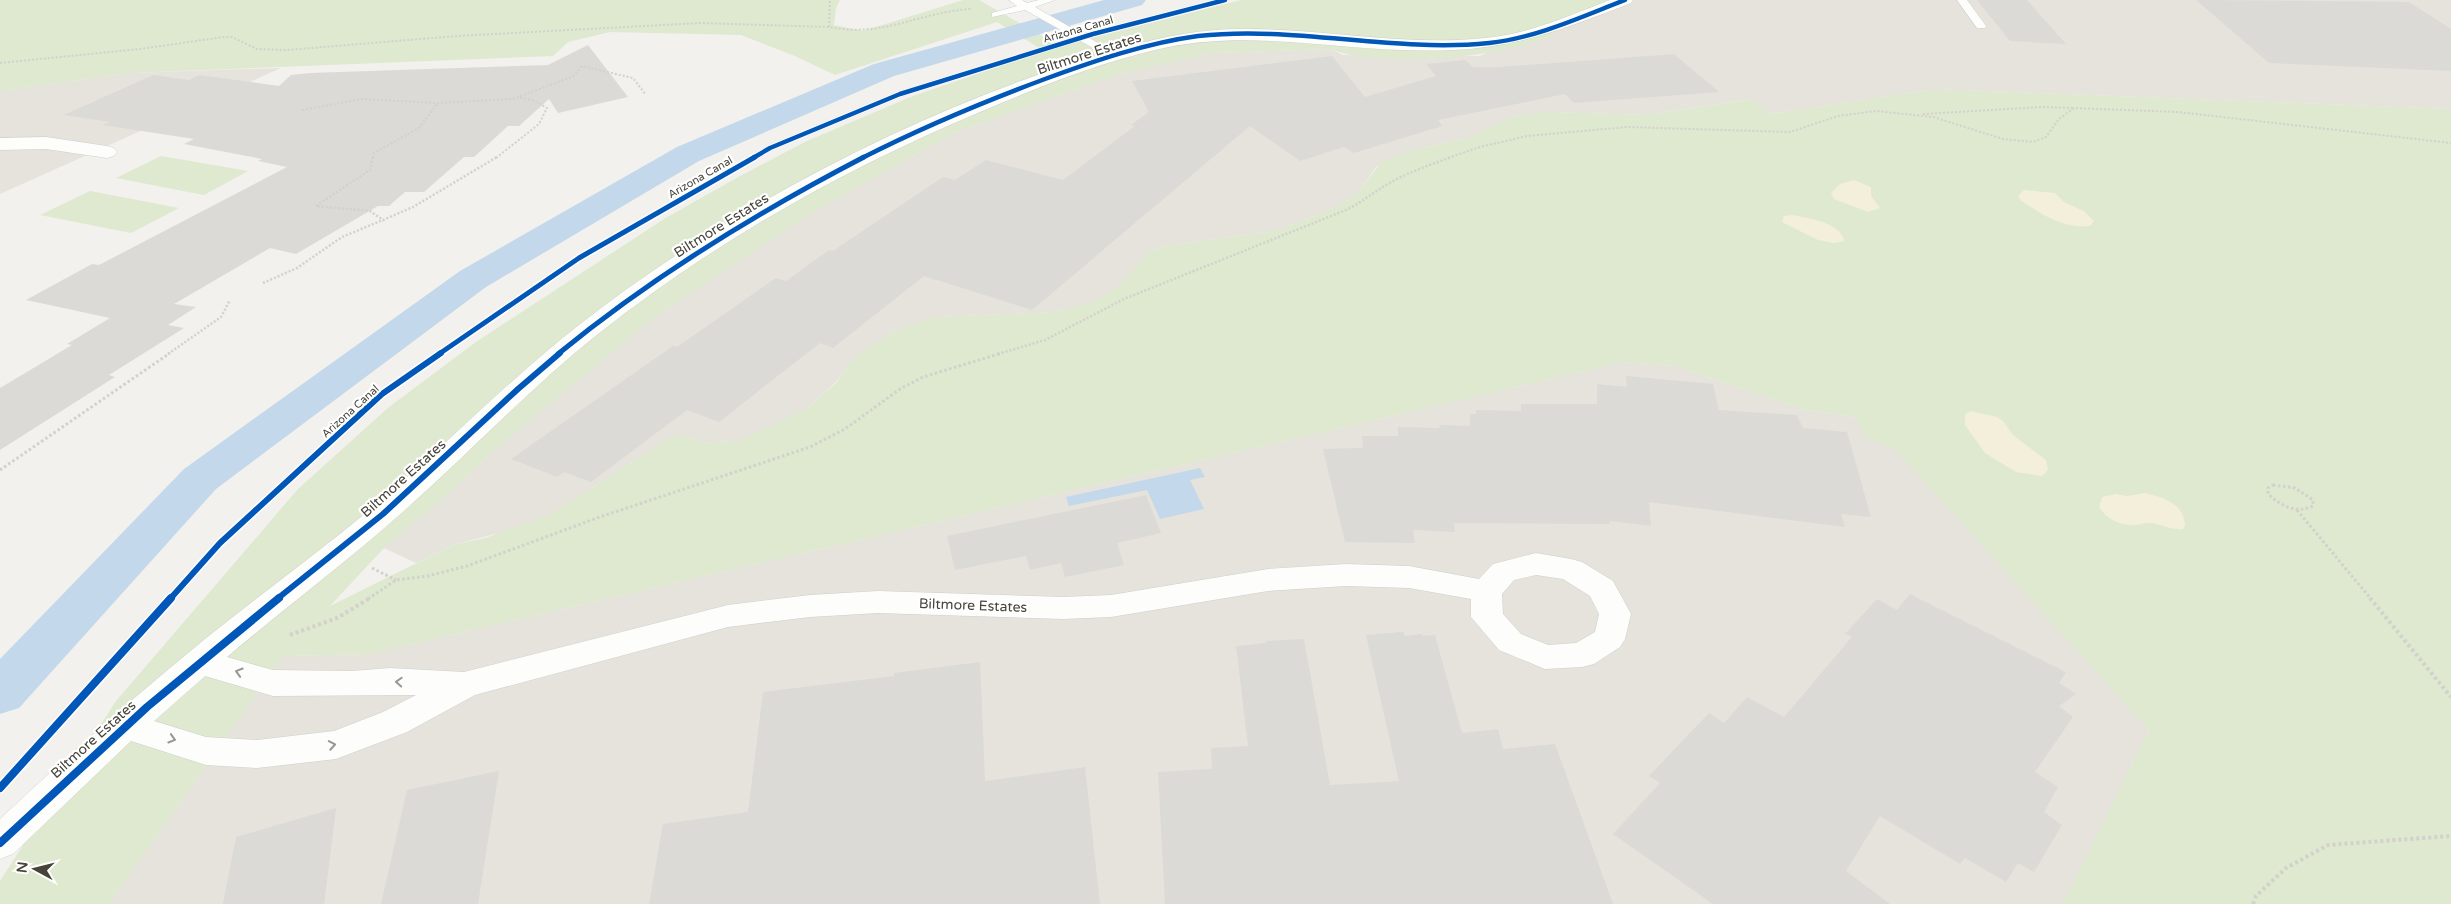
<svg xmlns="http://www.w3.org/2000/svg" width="2451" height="904" font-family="'Varela Round',sans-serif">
<rect width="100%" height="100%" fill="#f2f1ed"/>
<g fill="#e5e3dc">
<polygon points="1612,0 2451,0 2451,109 1935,89 1769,114 1750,99 1646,115 1549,112 1514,116 1468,138 1413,150 1376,167 1361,189 1343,204 1279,230 1172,245 1151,250 1118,286 1092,302 1056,312 936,317 898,329 860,354 849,364 837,381 806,409 741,440 706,443 677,434 549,515 521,527 453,545 416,563 384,548 444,498 491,453 653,318 810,214 954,133 1116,75 1212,53 1331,49 1343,55 1480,56"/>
<polygon points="281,68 0,194 0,91 128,73"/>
<polygon points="1624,362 1676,366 1805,410 1855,417 1866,437 1895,448 2149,730 2063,904 109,904 283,656 370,654"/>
</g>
<g fill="#dee9d0">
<path d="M0 0H840L836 8 834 25 863 31 963 0H979L1060 46 1241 0H1612C1589 13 1566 28 1542 39 1502 58 1371 68 1331 49L1212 53 1116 75 954 133 810 214 653 318 491 453 444 498 384 548 330 606 453 545 485 538 549 515 677 434 706 443 741 440 806 409 837 382 849 364 860 354 898 329 936 317 1056 312 1092 302 1118 286 1151 250 1172 245 1279 230 1343 204 1361 189 1382 161 1413 150 1468 138 1514 116 1549 112 1646 115 1751 99 1770 114 1935 89 2451 109V904H2063L2149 730 1895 449 1866 437 1855 417 1805 410 1676 366 1624 362 370 654 283 656 109 904H0V881L116 701 298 489 389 407 476 342 664 219 740 176 807 141 913 96 1044 51 997 22 835 75 795 56 741 35 610 32 568 42 553 56 128 73 0 91Z"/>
<polygon points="161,156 248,171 204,195 116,178"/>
<polygon points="90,191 179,208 131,233 40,215"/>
</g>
<g fill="#f3efdb">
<polygon points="1854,180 1871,187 1871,196 1880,208 1868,212 1834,199 1831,193 1840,184"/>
<path d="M2024 190 2055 193 2064 202 2084 211 2094 221 2090 226C2062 229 2044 215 2021 201L2018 196Z"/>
<path d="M1792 215C1807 218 1841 222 1844 241L1834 243 1818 240 1782 222 1784 216Z"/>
<polygon points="1970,411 1997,417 2003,421 2013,435 2046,460 2048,470 2042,476 2016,472 1985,453 1965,425 1965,415"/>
<path d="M2145 493C2163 497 2185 504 2185 526L2183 529C2171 530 2163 525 2152 523 2147 522 2141 525 2136 525 2121 526 2107 520 2099 507L2102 497 2115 494 2127 496Z"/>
</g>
<polygon fill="#c3d8ea" points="1200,468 1205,477 1190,480 1204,509 1160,519 1147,490 1069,506 1066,497"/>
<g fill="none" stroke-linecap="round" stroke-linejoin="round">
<polygon fill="#c3d8ea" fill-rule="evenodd" points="1104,0 1146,0 1142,5 894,76 699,161 486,287 216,489 19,708 0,714 0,659 184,469 460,271 677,147 874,64"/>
</g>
<g fill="#dbdad6">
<polygon points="1977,0 2027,0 2066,44 2010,41"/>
<polygon points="2196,0 2409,2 2451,29 2451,71 2269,63"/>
<polygon points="588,45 628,97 558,113 549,99 519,126 508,126 474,157 464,157 424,192 405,192 389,206 378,206 296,254 270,248 174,304 196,307 168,325 184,328 109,375 115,377 0,450 0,388 72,345 67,344 110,318 26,300 92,264 99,265 287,167 258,161 262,159 184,144 194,139 103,125 110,122 64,115 153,75 189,80 199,75 279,86 291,75 310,73 548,65"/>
<polygon points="1674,54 1719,92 1574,103 1565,94 1438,120 1442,126 1354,153 1344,147 1300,161 1250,126 1032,310 924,276 833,348 820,343 719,422 687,410 591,482 564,472 557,477 511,459 673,346 677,347 776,278 786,281 829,250 833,251 943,177 955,180 986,160 1063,180 1135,126 1131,125 1149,112 1132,81 1332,56 1365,97 1436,76 1426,64 1465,60 1473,67 1499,67"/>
<polygon points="1626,376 1713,384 1719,410 1797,415 1803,428 1847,432 1871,517 1841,514 1845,527 1649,502 1651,526 1610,521 1609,524 1454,523 1455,532 1413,530 1415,543 1345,542 1323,449 1363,448 1362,436 1398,436 1398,427 1440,428 1439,425 1470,426 1470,414 1476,414 1476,410 1521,411 1521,404 1597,404 1597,384 1627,387"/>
<polygon points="1146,495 1161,533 1117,543 1124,565 1065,577 1061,563 1030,570 1026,556 955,570 947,536"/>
<polygon points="1910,594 2066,672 2059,683 2076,694 2059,706 2073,717 2035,772 2058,787 2044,812 2062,825 2034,872 2018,863 2006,882 1965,858 1960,864 1880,816 1846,871 1890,904 1713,904 1613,834 1660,783 1649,776 1709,713 1724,723 1747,697 1784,717 1852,637 1845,634 1877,599 1897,610"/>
<polygon points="1403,632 1405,636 1422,634 1423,636 1435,635 1462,733 1498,729 1503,749 1555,744 1613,904 1165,904 1158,772 1212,769 1211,748 1248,746 1236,646 1266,643 1266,641 1304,639 1330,785 1399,781 1366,635"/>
<polygon points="980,662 985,781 1085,767 1100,904 649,904 663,824 748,812 763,692 894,676 894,673"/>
<polygon points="499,771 478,904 381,904 407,790"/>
<polygon points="336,808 324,904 223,904 236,837"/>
</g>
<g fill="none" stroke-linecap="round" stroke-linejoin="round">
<defs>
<g id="lane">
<polygon points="1009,0 1022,0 1027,3 1039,0 1055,0 1035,7 1121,56 1115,59 1111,58 1025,10 992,17 992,13 1017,6"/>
<polygon points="1957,0 1967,0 1986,26 1985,28 1977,28"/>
</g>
<g id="street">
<path d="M1610 0H1633L1631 3C1569 27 1520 47 1452 50 1352 55 1254 26 1155 50 1095 64 1037 88 980 112 844 169 714 242 598 334 524 393 460 463 389 524 336 570 280 612 227 657L273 670 352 671 390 668 464 672 728 605 810 595 878 591 1063 597 1111 595 1268 569 1346 564 1409 566 1479 579 1493 564 1536 553 1571 559 1582 562 1613 581 1631 614 1625 639 1620 647 1594 664 1582 667 1545 669 1499 650 1471 617V599L1409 588 1346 586 1268 591 1111 617 1063 619 878 613 810 617 728 627 475 695 407 732 336 759 257 768 206 765 131 741 13 854 0 859V819C66 757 134 697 205 639 258 596 314 556 367 512 440 451 505 383 579 325 735 203 938 99 1129 46 1166 36 1203 29 1241 29 1325 28 1409 48 1494 37 1534 32 1573 14 1610 0ZM1536 575 1563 579 1590 596 1599 614 1595 632 1576 643 1548 645 1521 634 1503 614 1502 594 1514 580ZM205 676 273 696 416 695 383 712 334 731 257 740 206 737 154 721Z"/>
<polygon points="46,137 107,146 114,148 117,152 114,156 107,158 46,149 0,150 0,138"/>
</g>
</defs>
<use href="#lane" stroke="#d0cfcb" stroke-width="1"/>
<use href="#street" stroke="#d0cfcb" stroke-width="1"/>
<g stroke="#d2d1cc" stroke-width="2" stroke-dasharray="2 2" stroke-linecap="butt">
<polyline points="829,27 830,0"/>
<path d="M0 63 140 49 224 37H232L257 49 287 50 457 36 700 23 829 27C884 38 918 12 971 9"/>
<polyline points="302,110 362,99 438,103 513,99 574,76 582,66 633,78 646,95"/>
<polyline points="1923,114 2042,107 2074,108"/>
<polyline points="373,158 374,153 419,128 438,103"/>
<polyline points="496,158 539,124 547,108 535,101 518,97"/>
<polyline points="1448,158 1480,147 1527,136 1627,127 1790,132 1838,116 1876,111 1933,117 2003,139 2033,142 2046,137 2059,119 2074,108 2178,112 2451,143"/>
</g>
<g stroke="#d2d1cc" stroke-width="2.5" stroke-dasharray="2 2" stroke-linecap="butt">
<polyline points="373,157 370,170 316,206 370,211 383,220 413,207 497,157"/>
<polyline points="263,283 297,268 342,237 383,220"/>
<polyline points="168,354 221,317 230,300"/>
<path d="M998 354 1045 340 1124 299 1346 210C1363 202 1376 190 1393 181 1412 171 1432 164 1452 157"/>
</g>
<g stroke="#d2d1cc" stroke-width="3" stroke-dasharray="2.5 2.5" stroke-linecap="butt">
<polyline points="0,470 170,353"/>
<path d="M2273 485 2295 488 2313 500V506C2296 514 2281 506 2268 494V488Z"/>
<polyline points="2297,510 2371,599"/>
<polyline points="372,568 396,580"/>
<polyline points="368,599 396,580 428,576 467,566 597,518 810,447 845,429 900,389 923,377 1002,353"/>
</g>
<g stroke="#d2d1cc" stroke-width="4" stroke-dasharray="3 3" stroke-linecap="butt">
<polyline points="2370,598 2451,697"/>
<polyline points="290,635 337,618 370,598"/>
<polyline points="2253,904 2256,896 2286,868 2328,845 2451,836"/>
</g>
<use href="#lane" fill="#fdfdfc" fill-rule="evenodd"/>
<use href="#street" fill="#fdfdfc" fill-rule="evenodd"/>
<defs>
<g id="cycleway-far3">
<polyline points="753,158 770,148 900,94 1093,34 1225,0"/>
<path d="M862 158C921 128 983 102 1045 79 1094 61 1146 43 1198 36 1295 25 1392 53 1489 43 1536 38 1581 17 1625 0"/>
</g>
<g id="cycleway-far2">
<polyline points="439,354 579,258 755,157"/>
<path d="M558 354C653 276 756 213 864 157"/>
</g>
<g id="cycleway-far1">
<polyline points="170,599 220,543 382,394 441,353"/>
<polyline points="277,599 383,514 518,389 560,353"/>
</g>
<g id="cycleway">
<polyline points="0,788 171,598"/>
<polyline points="0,843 147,707 279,598"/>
</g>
</defs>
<use href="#cycleway-far3" stroke="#fff" stroke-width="6"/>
<use href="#cycleway-far2" stroke="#fff" stroke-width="8"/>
<use href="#cycleway-far1" stroke="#fff" stroke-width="9"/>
<use href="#cycleway" stroke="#fff" stroke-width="11"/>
<use href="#cycleway-far3" stroke="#0057b8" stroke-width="4.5"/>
<use href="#cycleway-far2" stroke="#0057b8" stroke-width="5"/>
<use href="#cycleway-far1" stroke="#0057b8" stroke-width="6"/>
<use href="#cycleway" stroke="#0057b8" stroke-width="8"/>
</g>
<defs><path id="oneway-chevron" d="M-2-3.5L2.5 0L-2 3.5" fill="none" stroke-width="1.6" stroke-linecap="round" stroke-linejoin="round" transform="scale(1.25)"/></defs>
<g stroke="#999791">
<use href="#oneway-chevron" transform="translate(239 672) rotate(-163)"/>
<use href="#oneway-chevron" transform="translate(399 682) rotate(-177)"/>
<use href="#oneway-chevron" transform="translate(172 739) rotate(17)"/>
<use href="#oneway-chevron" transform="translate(332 745) rotate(-10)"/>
</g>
<g text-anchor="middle" stroke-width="4.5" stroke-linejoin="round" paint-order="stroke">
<g font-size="11" fill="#47433a" stroke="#fff">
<text transform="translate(1078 29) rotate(-16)" y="4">Arizona Canal</text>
<text transform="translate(700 177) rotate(-30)" y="4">Arizona Canal</text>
<text transform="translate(350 411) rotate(-42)" y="4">Arizona Canal</text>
</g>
<g font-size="14" fill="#47433a" stroke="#fff">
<text transform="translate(1089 53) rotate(-18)" y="5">Biltmore Estates</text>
<text transform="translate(721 225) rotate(-32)" y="5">Biltmore Estates</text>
<text transform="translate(403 478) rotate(-42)" y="5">Biltmore Estates</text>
<text transform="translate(973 605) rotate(2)" y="5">Biltmore Estates</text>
<text transform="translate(93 739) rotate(-42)" y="5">Biltmore Estates</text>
</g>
</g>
<g transform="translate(35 869) rotate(277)" stroke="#ffffff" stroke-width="4" paint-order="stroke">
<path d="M0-4L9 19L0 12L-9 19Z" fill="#47433a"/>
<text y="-8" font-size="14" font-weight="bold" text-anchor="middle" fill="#47433a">N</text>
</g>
</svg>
